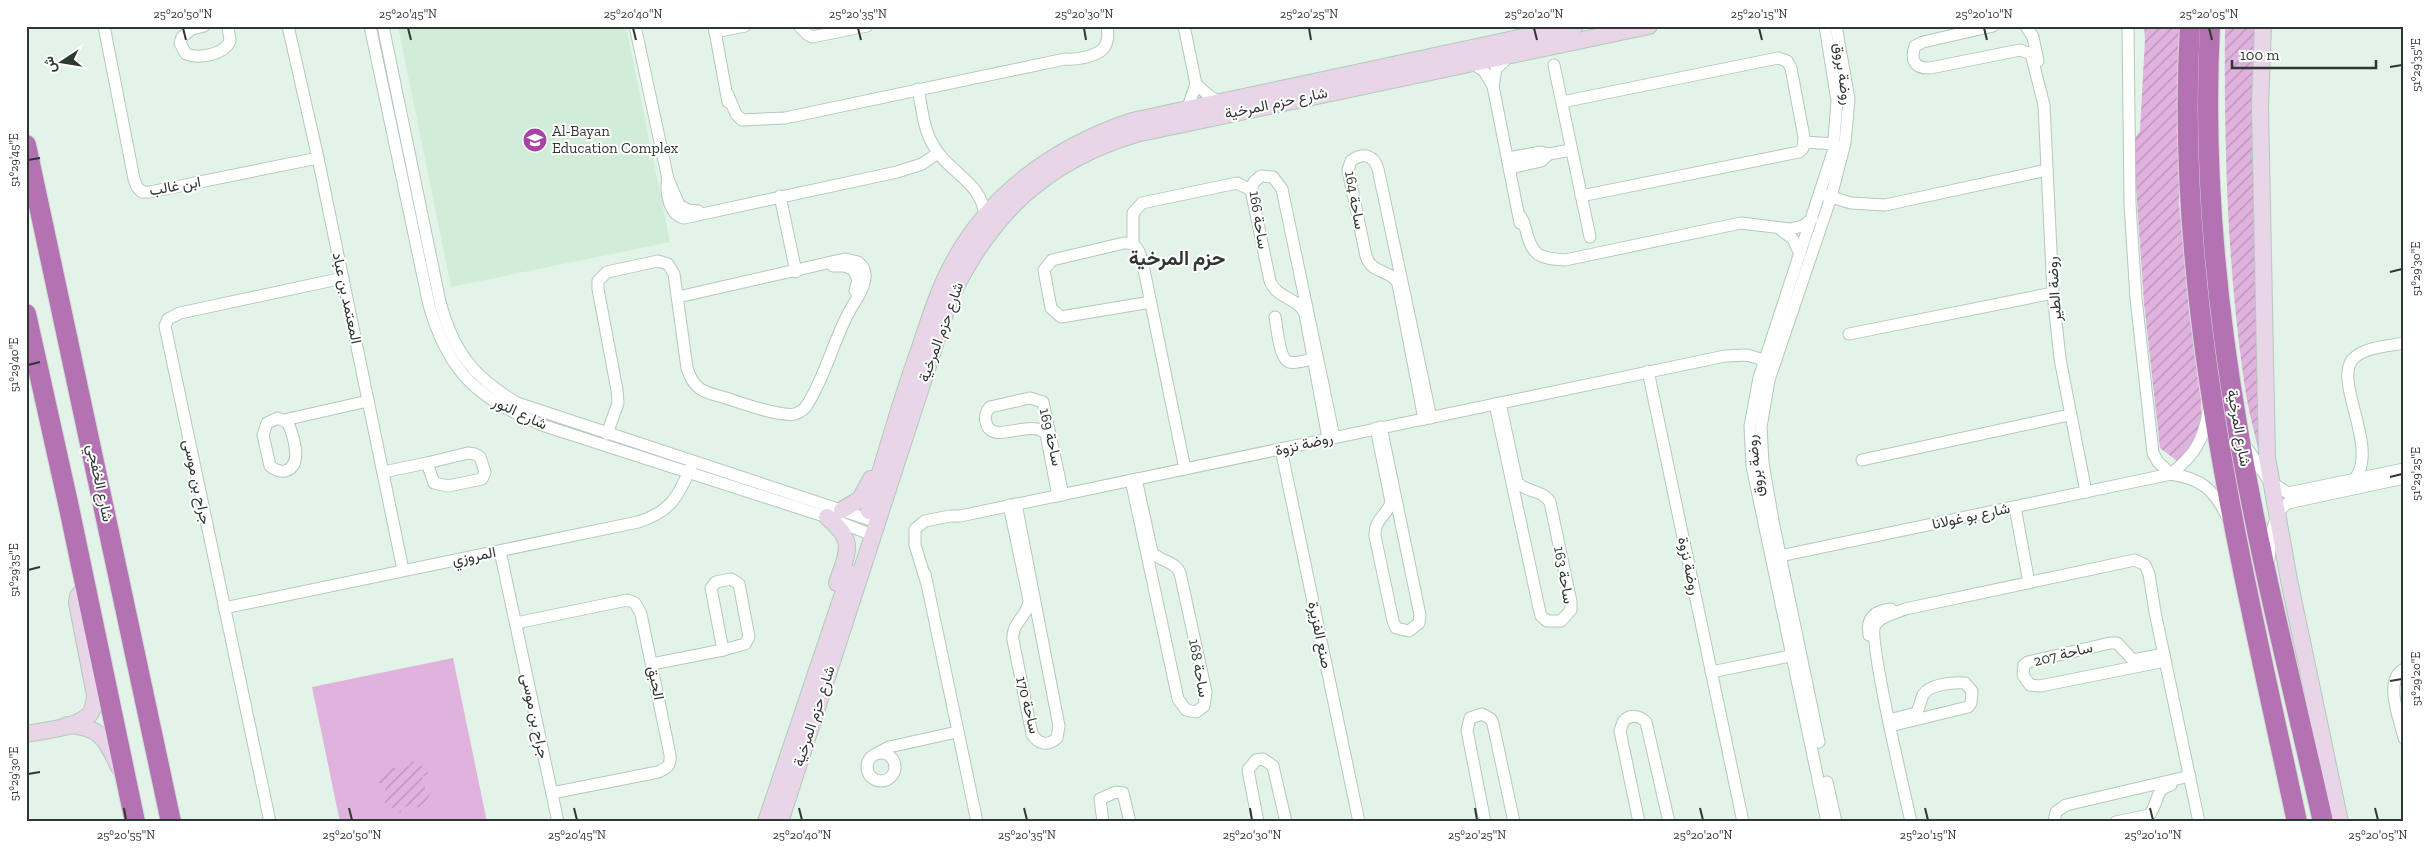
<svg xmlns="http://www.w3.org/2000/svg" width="2430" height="848" font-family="'Zilla Slab',Vazirmatn,serif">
<defs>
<pattern id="garden-furrows" width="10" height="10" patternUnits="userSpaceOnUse" patternTransform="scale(1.25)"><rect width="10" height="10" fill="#e0b2de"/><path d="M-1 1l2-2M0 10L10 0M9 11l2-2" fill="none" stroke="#b692b5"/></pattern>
</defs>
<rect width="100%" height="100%" fill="#e1f4e7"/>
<polygon fill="#d2ecda" points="398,26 626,26 670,242 451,287"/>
<polygon fill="#e0b2de" points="453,658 487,822 340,822 312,687"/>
<g fill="url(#garden-furrows)">
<polygon points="2144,26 2180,26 2179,203 2189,311 2201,402 2201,420 2191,446 2177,461 2160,448 2144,303 2133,141 2140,131 2145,39"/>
<path d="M2225 26H2258L2254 100 2253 203 2259 305 2263 451 2259 452C2253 427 2246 401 2243 374 2227 259 2224 143 2225 26Z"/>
<polygon points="409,759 427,769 428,775 422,776 425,789 429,788 432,792 419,809 415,804 403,807 400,813 384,802 387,797 384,783 377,783 391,762 394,768 410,766"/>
</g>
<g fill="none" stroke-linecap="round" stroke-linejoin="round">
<defs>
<g id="street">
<polyline points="104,26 134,179 137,187 142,192 150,192 318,158"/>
<path d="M204 26 192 29 182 37 180 43 186 54C198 59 224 55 230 41L228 26"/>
<polyline points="288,26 318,158 403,570"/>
<path d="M370 26 429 305C449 375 479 399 545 426L827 517 872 535"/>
<path d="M383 26 440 302C453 351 473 377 517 403L877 522"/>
<polyline points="635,26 668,179 679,205 688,210 698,211"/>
<polyline points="714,26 728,102"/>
<polyline points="799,26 807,34 812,37 867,26"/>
<polyline points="1184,26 1196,84 1208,95 1221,103"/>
<polyline points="1825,26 1837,101 1833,152 1759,378 1750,426 1752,466 1827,822"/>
<path d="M1993 26 1923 42 1915 46C1910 60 1915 69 1930 68L2020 50 2031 54 2044 105 2053 293 2060 359 2086 492"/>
<polyline points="2026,26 2033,37 2038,61"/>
<polyline points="2128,26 2130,204 2136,298 2153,453 2158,462 2171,474"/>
<polyline points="715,32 745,26"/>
<polyline points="1509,56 1496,69 1493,86 1520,223"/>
<polyline points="1472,63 1484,71 1493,86"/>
<polyline points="1554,65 1590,237"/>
<path d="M918 89C922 107 923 127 932 143 947 173 982 180 985 217"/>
<path d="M728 95 736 114 742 120 785 118 1065 59C1071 60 1076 59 1081 58 1101 55 1111 47 1107 26"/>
<polyline points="1562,102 1778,58 1787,61 1791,68 1804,137 1803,148 1799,152 1581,196"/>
<polyline points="1187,110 1196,84"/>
<polyline points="1805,142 1835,144 1838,148"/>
<polyline points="1508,158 1541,152 1549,154 1571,150"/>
<polyline points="1510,168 1541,161 1549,154"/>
<path d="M668 179C665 191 669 215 684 218L897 172 922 164 938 153"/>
<polyline points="1824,195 1851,203 1885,205 2047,170"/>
<polyline points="780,196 796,272"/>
<path d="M1520 216C1524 220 1524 225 1526 230 1532 257 1540 258 1565 260L1741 223 1790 229 1803 226 1812 219"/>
<polyline points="1780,229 1793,239 1800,254"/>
<polyline points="1133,244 1133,213 1142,203 1237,183 1251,190"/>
<polyline points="833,266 844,266 853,269 858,280 855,291"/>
<path d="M1151 302 1061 317 1051 308 1044 270 1052 260 1124 243C1136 242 1139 250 1142 260L1185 469"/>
<path d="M1275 317C1277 326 1279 359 1289 362 1296 364 1306 360 1313 359"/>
<polyline points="1849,334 2053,293"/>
<polyline points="1648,371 1743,822"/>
<path d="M1495 404 1539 608 1541 616 1547 621H1561L1571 610V602L1550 502C1542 489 1526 493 1517 482L1500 403"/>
<path d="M278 418 288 423C293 435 304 466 285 471 279 472 275 470 270 466L263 435 267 423Z"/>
<path d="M1424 419 1398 284C1391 269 1371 274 1366 256L1348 170 1351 161C1363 152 1374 155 1378 169L1431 418"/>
<polyline points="284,420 368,401"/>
<path d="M1376 428 1391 502C1387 516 1374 519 1375 536L1393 621 1396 628 1409 631 1419 623 1420 615 1381 427"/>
<path d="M607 434 618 403 617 390 598 289V281L607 272 658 261 668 264 674 274 687 368C695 394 708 392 729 399 744 404 781 417 795 414 800 412 805 409 807 405 827 374 834 336 853 305 858 297 864 288 865 278 866 271 863 266 858 262L845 259 678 297"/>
<path d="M1328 438 1305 314C1298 297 1277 299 1270 281L1251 190 1254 182 1261 176 1273 177 1282 189 1334 437"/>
<polyline points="2247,448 2269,481 2288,493 2404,469"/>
<polyline points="1281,449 1359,822"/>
<polygon points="468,453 475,454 480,457 485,472 482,479 448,486 434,483 427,463"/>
<polyline points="1862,460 2069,415"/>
<polyline points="383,472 427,463"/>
<path d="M2171 474C2194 455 2204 441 2208 411"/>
<path d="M2355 479C2380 446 2330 377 2355 357 2367 347 2389 346 2404 343"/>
<path d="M1131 480 1178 699 1186 710 1196 712 1204 706 1206 692 1180 573C1174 560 1160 562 1152 552L1136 479"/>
<path d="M1058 496 1046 434C1031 417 991 447 986 422 984 416 986 412 990 407L1030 398 1043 402 1063 495"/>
<path d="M1009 505 1029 600C1029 616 1011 622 1013 640L1032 734C1039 745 1048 746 1057 738L1059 726 1016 504"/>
<polyline points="2015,507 2029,583"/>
<polyline points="500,551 558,822"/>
<path d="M1775 557 2171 474C2202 479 2213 489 2227 516"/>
<path d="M2269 559C2271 542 2271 513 2288 503L2404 478"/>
<polyline points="925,574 977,822"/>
<polygon points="731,579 739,584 749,637 745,644 723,650 711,588 716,582"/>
<polyline points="926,581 915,545 915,529 925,521 950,516 960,516 1725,356 1747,355 1774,363"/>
<path d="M224 608 638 522C670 512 678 497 691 467"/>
<path d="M516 623 627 600 635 603 641 614 670 755C671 766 667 768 658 772L552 793"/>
<path d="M1869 635C1866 618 1874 611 1891 609"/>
<polyline points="2164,654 2133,660 2117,643 2110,643 2028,662 2024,665 2023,675 2030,685 2040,686 2165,661"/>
<polyline points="652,664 723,650"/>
<path d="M2404 669C2383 680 2400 720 2404 738"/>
<polyline points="1711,672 1800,654"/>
<path d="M1889 720 1916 713C1920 708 1920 701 1923 695 1929 684 1954 682 1965 683L1972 691 1971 703 1968 707 1890 726"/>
<polyline points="1819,742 1773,521 1763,463 1761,427 1769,380 1831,197 1845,143 1849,99 1836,26"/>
<polyline points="878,753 889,747 957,732"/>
<circle cx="881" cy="767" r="14"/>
<polyline points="1827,782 1836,822"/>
<polyline points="270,822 165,326 168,319 180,313 343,278"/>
<polyline points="1103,822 1100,799 1116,792 1123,793 1130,822"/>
<polyline points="1258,822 1248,770 1256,760 1263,759 1273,766 1286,822"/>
<polyline points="1485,822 1467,730 1470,718 1482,714 1491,719 1493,724 1514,822"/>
<path d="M1639 822 1620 731 1623 722C1629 714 1639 715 1646 722L1669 822"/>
<path d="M1911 822C1905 795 1868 639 1875 625 1880 616 1896 613 1905 609L2135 560 2145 565 2149 574 2155 612 2199 822"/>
<polyline points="2054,822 2056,812 2066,805 2190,776"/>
<path d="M2116 822 2149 815C2159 804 2154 789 2171 785"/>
</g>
<g id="secondary">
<polyline points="2263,26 2260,106 2267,457 2289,580 2340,822"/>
<polyline points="842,510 860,499 871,479"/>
<path d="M869 511C884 459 899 407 917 356 927 328 935 298 949 271 986 196 1054 147 1132 121L1575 26"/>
<path d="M827 517C856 541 848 551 837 583"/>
<path d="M67 725C100 726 106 739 119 767"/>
<path d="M26 734C45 730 75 729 90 714 94 709 94 702 95 695L77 603 78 596 86 587"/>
<polyline points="766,822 850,573"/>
<path d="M780 822 949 301C989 215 1045 161 1136 134L1649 26"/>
</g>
<g id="highway">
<path d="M2190 26C2174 297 2241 560 2297 822"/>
<path d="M2210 26C2203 160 2215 297 2238 430 2260 561 2294 692 2323 822"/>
<polyline points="26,145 171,822"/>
<polyline points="26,314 68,503 135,822"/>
</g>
</defs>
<use href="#street" stroke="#b5c8bb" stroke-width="13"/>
<use href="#secondary" stroke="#b5c8bb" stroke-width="18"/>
<use href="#highway" stroke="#d5d7d6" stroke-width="22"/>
<use href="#street" stroke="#fff" stroke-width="11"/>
<use href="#secondary" stroke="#e8d5e8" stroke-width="16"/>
<use href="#highway" stroke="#b372b1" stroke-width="20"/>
</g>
<path fill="none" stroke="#2f3732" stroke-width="2" d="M183 28 186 40M408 28 411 40M633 28 636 40M858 28 861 40M1084 28 1086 40M1309 28 1311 40M1534 28 1537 40M1759 28 1762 40M1984 28 1987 40M2209 28 2212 40M2390 67 2402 65M28 160 40 158M2390 272 2402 269M28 365 40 362M2390 477 2402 474M28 570 40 567M2390 681 2402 679M28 774 40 772M124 808 126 820M349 808 352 820M574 808 577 820M799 808 802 820M1024 808 1027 820M1250 808 1252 820M1475 808 1477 820M1700 808 1703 820M1925 808 1928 820M2150 808 2153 820M2375 808 2378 820"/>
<defs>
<symbol id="school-disc" viewBox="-11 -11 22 22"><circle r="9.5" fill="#a842a7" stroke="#fff"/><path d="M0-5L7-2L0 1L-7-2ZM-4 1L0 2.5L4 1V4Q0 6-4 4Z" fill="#fff"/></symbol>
</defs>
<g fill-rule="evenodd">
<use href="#school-disc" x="521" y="126" width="28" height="28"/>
</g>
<g text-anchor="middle" stroke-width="4" stroke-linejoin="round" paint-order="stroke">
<g font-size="15" fill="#2f3732" stroke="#fff">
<text transform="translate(1843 74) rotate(82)" y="5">روضة بروق</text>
<text transform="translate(1276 103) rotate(-12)" y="5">شارع حزم المرخية</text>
<text transform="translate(175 186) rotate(-10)" y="5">ابن غالب</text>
<text transform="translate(1355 200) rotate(80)" y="5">ساحة 164</text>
<text transform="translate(1259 220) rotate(81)" y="5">ساحة 166</text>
<text transform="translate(2054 289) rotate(-94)" y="5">روضة الطير</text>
<text transform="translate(347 298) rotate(78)" y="5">المعتمد بن عباد</text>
<text transform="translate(941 332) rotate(-70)" y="5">شارع حزم المرخية</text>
<text transform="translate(520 413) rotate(25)" y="5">شارع النور</text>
<text transform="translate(2239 428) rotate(80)" y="5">شارع المرخية</text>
<text transform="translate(1051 437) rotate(77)" y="5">ساحة 169</text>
<text transform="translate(1304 444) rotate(-13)" y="5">روضة نزوة</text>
<text transform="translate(1755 466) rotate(-97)" y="5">روضة بروق</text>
<text transform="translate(197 482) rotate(78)" y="5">جراح بن موسى</text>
<text transform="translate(100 483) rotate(78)" y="5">شارع الخفجي</text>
<text transform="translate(1971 516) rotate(-12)" y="5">شارع بو غولانا</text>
<text transform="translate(474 556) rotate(-11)" y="5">المروزي</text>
<text transform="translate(1689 566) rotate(78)" y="5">روضة نزوة</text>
<text transform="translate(1564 575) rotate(80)" y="5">ساحة 163</text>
<text transform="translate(1320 635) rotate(78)" y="5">صنع الفزيرة</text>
<text transform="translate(2063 654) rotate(-14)" y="5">ساحة 207</text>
<text transform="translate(1199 668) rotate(80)" y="5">ساحة 168</text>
<text transform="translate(656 683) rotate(79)" y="5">الحبق</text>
<text transform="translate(1028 705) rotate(76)" y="5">ساحة 170</text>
<text transform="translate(535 716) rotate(78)" y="5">جراح بن موسى</text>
<text transform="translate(814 716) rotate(-72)" y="5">شارع حزم المرخية</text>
</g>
<g font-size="15" fill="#2f3732" stroke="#fff" text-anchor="start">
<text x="552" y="136">Al-Bayan<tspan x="552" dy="17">Education Complex</tspan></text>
</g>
<g font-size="20" font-weight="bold" fill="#2f3732" stroke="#fff">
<text x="1177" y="265">حزم المرخية</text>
</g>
</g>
<rect width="2430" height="848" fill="none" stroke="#ffffff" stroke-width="55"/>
<g transform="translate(62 62) rotate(258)" stroke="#ffffff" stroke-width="4" paint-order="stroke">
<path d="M0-4L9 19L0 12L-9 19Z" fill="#2f3732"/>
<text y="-8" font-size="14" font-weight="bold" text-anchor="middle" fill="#2f3732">ش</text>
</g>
<path d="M2232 60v8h144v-8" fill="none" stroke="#2f3732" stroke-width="2.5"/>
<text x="2240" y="60" font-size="15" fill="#2f3732" stroke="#ffffff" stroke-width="4" paint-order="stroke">100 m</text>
<rect x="28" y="28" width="2374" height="792" fill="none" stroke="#2f3732" stroke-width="2"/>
<g font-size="12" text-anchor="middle" fill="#2f3732">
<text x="183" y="18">25°20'50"N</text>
<text x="408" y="18">25°20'45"N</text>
<text x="633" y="18">25°20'40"N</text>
<text x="858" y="18">25°20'35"N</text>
<text x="1084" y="18">25°20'30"N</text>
<text x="1309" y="18">25°20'25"N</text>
<text x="1534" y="18">25°20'20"N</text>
<text x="1759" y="18">25°20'15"N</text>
<text x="1984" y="18">25°20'10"N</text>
<text x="2209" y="18">25°20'05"N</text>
<text transform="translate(2416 65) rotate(-90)" y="4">51°29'35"E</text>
<text transform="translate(14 160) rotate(-90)" y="4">51°29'45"E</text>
<text transform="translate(2416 269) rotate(-90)" y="4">51°29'30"E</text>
<text transform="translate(14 365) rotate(-90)" y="4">51°29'40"E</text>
<text transform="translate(2416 474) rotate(-90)" y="4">51°29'25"E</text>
<text transform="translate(14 570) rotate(-90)" y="4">51°29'35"E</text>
<text transform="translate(2416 679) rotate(-90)" y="4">51°29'20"E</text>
<text transform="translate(14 774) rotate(-90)" y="4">51°29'30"E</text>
<text x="126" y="839">25°20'55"N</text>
<text x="352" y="839">25°20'50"N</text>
<text x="577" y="839">25°20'45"N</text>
<text x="802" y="839">25°20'40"N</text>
<text x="1027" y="839">25°20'35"N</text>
<text x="1252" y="839">25°20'30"N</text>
<text x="1477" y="839">25°20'25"N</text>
<text x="1703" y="839">25°20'20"N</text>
<text x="1928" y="839">25°20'15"N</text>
<text x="2153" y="839">25°20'10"N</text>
<text x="2378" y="839">25°20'05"N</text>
</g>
</svg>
